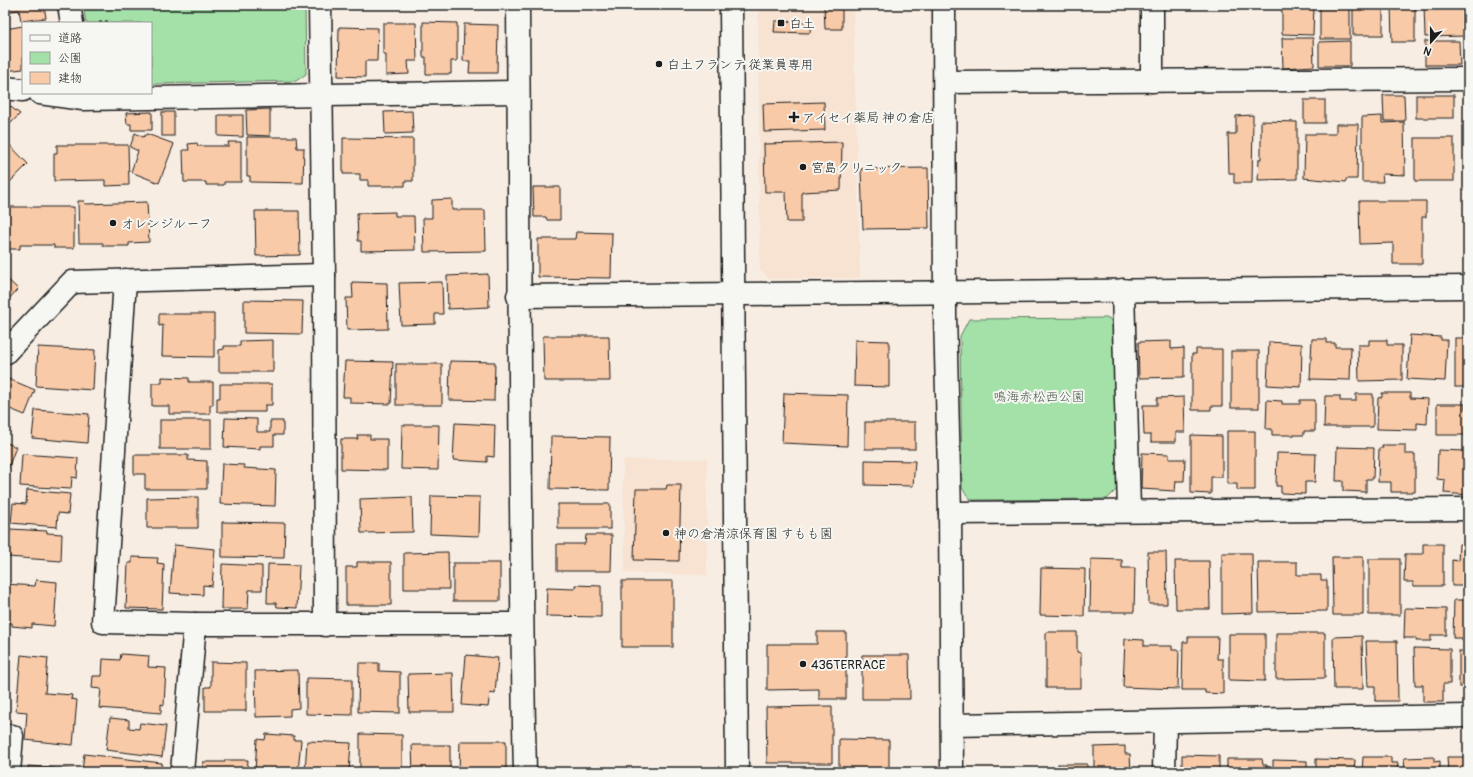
<svg xmlns="http://www.w3.org/2000/svg" width="1473" height="777" font-family="Pangolin,'Klee One',sans-serif">
<rect width="100%" height="100%" fill="#f7ede3"/>
<filter id="ink" filterUnits="userSpaceOnUse"><feTurbulence type="fractalNoise" baseFrequency=".025" numOctaves="2"/><feDisplacementMap in="SourceGraphic" scale="8" xChannelSelector="R" yChannelSelector="G"/><feConvolveMatrix kernelMatrix="1 2 1 2 8 2 1 2 1" color-interpolation-filters="sRGB"/></filter>
<g filter="url(#ink)">
<g fill="#f8e2d1">
<polygon points="758,5 853,5 860,278 770,279 760,270"/>
<polygon points="707,459 707,575 625,573 623,460"/>
</g>
<g fill="#a3e1a8" stroke="#607e62">
<polygon points="83,5 305,5 306,74 296,81 151,84 151,23 86,23"/>
<polygon points="1109,318 1115,328 1118,488 1107,499 973,500 969,498 962,488 960,336 969,319"/>
</g>
<g fill="#f9caa8" stroke="#1c1c1c">
<polygon points="5,5 44,5 46,18 21,21 19,10 5,12"/>
<polygon points="824,5 842,5 842,29 825,29"/>
<polygon points="1282,5 1314,5 1313,35 1282,34"/>
<rect x="1320" y="5" width="30" height="34"/>
<rect x="1353" y="5" width="30" height="30"/>
<polygon points="1391,5 1415,5 1415,42 1392,42"/>
<polygon points="1424,5 1464,5 1465,36 1425,37"/>
<polygon points="775,21 811,22 810,33 774,32"/>
<polygon points="423,22 457,23 457,61 451,61 451,74 426,74 426,57 423,57"/>
<polygon points="383,23 416,23 417,61 408,61 409,74 386,75 386,54 383,54"/>
<polygon points="464,24 498,25 497,73 469,73 470,61 463,61"/>
<polygon points="23,26 23,69 5,71 5,29"/>
<polygon points="339,27 378,28 377,61 365,61 365,77 338,76"/>
<polygon points="1282,38 1313,38 1314,66 1283,68"/>
<polygon points="1350,41 1350,66 1319,66 1319,42"/>
<polygon points="1425,41 1459,41 1460,65 1425,65"/>
<polygon points="1383,95 1404,95 1405,121 1384,121"/>
<rect x="1416" y="95" width="38" height="23"/>
<rect x="1304" y="100" width="21" height="23"/>
<polygon points="824,102 825,130 764,132 763,104"/>
<polygon points="7,104 20,114 5,129 5,106"/>
<polygon points="270,109 270,136 247,135 246,110"/>
<polygon points="412,111 413,133 385,134 384,112"/>
<polygon points="152,112 152,130 131,130 131,124 127,124 126,113"/>
<rect x="162" y="112" width="12" height="24"/>
<polygon points="218,115 243,115 243,137 218,136"/>
<polygon points="1253,115 1252,183 1234,183 1234,173 1229,173 1228,134 1236,134 1236,116"/>
<polygon points="1382,116 1382,123 1404,122 1405,175 1382,174 1383,182 1362,182 1362,117"/>
<polygon points="1261,121 1297,122 1297,179 1258,180 1259,159 1261,159"/>
<polygon points="1336,124 1358,124 1357,179 1346,179 1346,182 1304,178 1305,134 1336,134"/>
<polygon points="135,133 143,137 147,134 174,144 159,183 131,172 138,151 130,147"/>
<polygon points="247,137 296,137 297,148 304,148 303,183 250,182 250,176 247,176"/>
<polygon points="343,138 413,139 413,181 405,181 405,186 368,186 368,180 360,180 360,174 343,174"/>
<rect x="1415" y="138" width="39" height="43"/>
<polygon points="5,140 28,164 5,187"/>
<polygon points="228,142 241,142 241,182 224,182 224,185 206,185 206,182 184,182 183,150 189,150 188,144 197,143 198,146 229,146"/>
<polygon points="842,142 841,190 802,192 802,222 787,222 786,192 765,192 764,144"/>
<polygon points="57,145 128,145 129,185 105,186 105,180 54,181 54,153 57,153"/>
<polygon points="928,168 929,228 863,229 861,169"/>
<polygon points="533,187 560,187 560,220 547,220 546,217 534,217"/>
<polygon points="452,199 452,210 485,210 486,251 424,252 423,218 432,218 432,200"/>
<polygon points="78,201 84,201 85,204 147,202 149,242 129,243 129,246 103,246 103,243 79,243"/>
<polygon points="1359,201 1426,201 1426,217 1422,217 1422,264 1393,264 1393,243 1360,244"/>
<polygon points="5,207 74,207 74,248 54,248 54,245 20,245 20,249 5,249"/>
<polygon points="255,211 299,211 300,255 256,256"/>
<polygon points="395,212 395,216 414,216 415,250 361,251 361,241 358,241 357,213"/>
<polygon points="576,232 612,233 611,278 538,277 538,239 575,239"/>
<polygon points="488,274 489,307 448,309 447,276"/>
<polygon points="5,277 18,289 5,303"/>
<polygon points="352,282 387,283 388,329 347,330 346,298 353,298"/>
<polygon points="442,282 443,314 435,314 435,324 401,325 399,283"/>
<polygon points="244,300 303,301 302,334 244,333"/>
<polygon points="159,314 214,314 214,357 162,356 163,325 159,326"/>
<polygon points="1410,335 1441,337 1441,340 1447,340 1445,381 1407,379"/>
<polygon points="543,336 609,336 610,381 544,381"/>
<rect x="1455" y="338" width="13" height="49"/>
<polygon points="1312,339 1327,339 1327,343 1335,343 1335,347 1351,347 1350,380 1310,379"/>
<polygon points="273,340 273,372 219,372 219,350 224,349 224,346 240,346 240,341"/>
<polygon points="855,340 889,341 889,387 854,386"/>
<polygon points="1369,340 1387,340 1387,345 1402,345 1402,380 1359,381 1358,345 1369,345"/>
<polygon points="1171,341 1171,349 1184,348 1184,377 1139,378 1138,342"/>
<polygon points="1269,342 1302,344 1301,387 1267,385"/>
<polygon points="38,347 95,350 93,390 36,386"/>
<polygon points="1196,349 1222,349 1222,406 1211,406 1211,410 1192,410 1192,354 1196,354"/>
<rect x="1231" y="351" width="28" height="57"/>
<polygon points="345,361 393,362 391,404 350,403 350,397 343,397"/>
<polygon points="450,361 495,362 494,401 449,400"/>
<rect x="396" y="364" width="46" height="41"/>
<polygon points="162,377 189,378 189,382 213,382 213,405 210,405 210,414 169,414 169,406 152,406 152,383 162,383"/>
<polygon points="9,379 35,390 25,415 5,407 5,388"/>
<polygon points="220,384 272,384 272,405 265,405 265,412 217,412 217,398 220,398"/>
<polygon points="784,393 848,395 847,446 782,443"/>
<polygon points="1382,393 1410,393 1410,398 1428,399 1427,424 1417,423 1417,430 1377,429 1378,398 1382,397"/>
<polygon points="1356,394 1373,394 1373,427 1324,427 1325,396 1340,396 1340,401 1356,401"/>
<polygon points="1184,397 1185,432 1176,432 1176,442 1151,442 1151,435 1144,435 1143,405 1157,405 1157,398"/>
<polygon points="1267,400 1282,401 1282,404 1300,404 1300,400 1315,400 1315,431 1304,431 1304,435 1272,435 1272,429 1266,429"/>
<polygon points="1437,404 1465,404 1465,409 1468,409 1468,435 1437,435"/>
<polygon points="35,410 89,414 87,443 32,438"/>
<polygon points="225,418 257,419 257,432 270,432 270,421 283,421 283,435 274,435 274,446 260,446 260,449 224,447"/>
<rect x="160" y="420" width="51" height="29"/>
<rect x="865" y="422" width="50" height="27"/>
<polygon points="455,423 495,425 494,457 487,456 487,462 453,460"/>
<polygon points="402,425 439,425 438,470 401,469"/>
<polygon points="1227,431 1255,431 1255,490 1237,490 1237,484 1227,484"/>
<polygon points="357,435 370,435 370,439 387,439 387,470 341,469 341,439 358,439"/>
<polygon points="1191,435 1222,436 1222,477 1211,477 1211,494 1191,493"/>
<polygon points="551,436 610,437 609,490 550,489"/>
<polygon points="5,442 16,447 5,476"/>
<polygon points="1382,445 1405,445 1405,454 1415,454 1415,492 1391,492 1391,482 1378,482 1379,448 1383,448"/>
<polygon points="1337,447 1374,448 1373,479 1366,479 1366,492 1343,491 1343,481 1336,481"/>
<polygon points="1438,450 1465,451 1465,455 1468,456 1468,495 1444,493 1445,480 1437,479"/>
<polygon points="1142,453 1169,454 1169,459 1185,459 1184,481 1176,481 1175,491 1141,489"/>
<polygon points="1277,453 1316,454 1315,482 1305,482 1305,494 1281,493 1281,486 1276,486"/>
<polygon points="22,454 78,458 77,478 72,477 71,489 20,486"/>
<polygon points="134,455 188,455 188,460 207,461 207,489 145,489 145,474 134,474"/>
<polygon points="865,460 915,461 913,486 865,485"/>
<polygon points="222,464 244,465 244,468 276,470 275,506 220,504"/>
<polygon points="667,485 681,485 679,561 634,560 636,489 666,489"/>
<polygon points="27,490 70,494 68,514 58,513 57,527 11,523 13,503 26,504"/>
<polygon points="431,496 480,497 479,536 430,534"/>
<polygon points="198,497 198,528 147,528 147,498"/>
<polygon points="412,497 413,532 361,533 360,499"/>
<rect x="558" y="504" width="52" height="25"/>
<polygon points="222,522 285,523 284,558 222,557"/>
<polygon points="10,529 47,531 47,533 62,534 61,561 8,557"/>
<polygon points="586,535 612,535 611,571 557,571 557,544 585,544"/>
<polygon points="1423,544 1443,544 1443,586 1414,586 1413,582 1404,582 1405,554 1423,554"/>
<polygon points="1459,544 1468,544 1468,589 1464,589 1464,586 1452,586 1452,560 1458,561"/>
<polygon points="174,545 215,549 212,586 203,585 203,595 170,593"/>
<polygon points="448,552 449,589 404,589 404,553"/>
<polygon points="1148,552 1166,552 1167,604 1149,604"/>
<polygon points="1222,553 1252,553 1253,613 1222,614"/>
<polygon points="132,557 158,558 157,563 164,564 162,609 126,608 128,563 132,563"/>
<polygon points="1332,557 1363,557 1363,615 1333,615"/>
<polygon points="1091,559 1122,560 1122,568 1135,568 1134,612 1090,612"/>
<rect x="1369" y="559" width="31" height="56"/>
<polygon points="1175,561 1209,561 1210,609 1176,609"/>
<polygon points="357,562 391,562 391,605 346,605 346,567 357,567"/>
<polygon points="1258,562 1297,562 1297,575 1321,575 1321,580 1327,580 1327,611 1259,612"/>
<rect x="453" y="563" width="47" height="38"/>
<polygon points="222,564 262,566 262,590 249,590 248,609 221,609"/>
<polygon points="268,564 299,565 297,608 277,607 276,603 267,603"/>
<polygon points="1041,568 1085,569 1084,616 1040,615"/>
<polygon points="36,580 57,582 54,626 32,624 32,628 12,626 12,623 5,623 5,584 35,586"/>
<rect x="622" y="581" width="51" height="66"/>
<polygon points="575,585 601,586 601,617 546,616 547,588 575,589"/>
<polygon points="1454,600 1468,600 1468,641 1462,641 1462,638 1453,638"/>
<polygon points="1405,608 1446,609 1446,635 1431,635 1431,641 1416,641 1416,638 1404,638"/>
<polygon points="817,632 846,632 846,699 819,699 819,689 767,690 767,644 817,644"/>
<polygon points="1046,632 1077,632 1077,652 1081,653 1081,688 1046,688"/>
<polygon points="1276,633 1325,633 1325,678 1276,679"/>
<polygon points="1229,634 1265,634 1265,681 1229,680"/>
<polygon points="1362,636 1363,689 1334,689 1333,637"/>
<polygon points="1188,637 1218,637 1217,659 1223,659 1223,694 1205,693 1205,690 1182,690 1183,642 1188,642"/>
<polygon points="1125,639 1144,640 1144,646 1172,646 1172,650 1179,650 1178,689 1123,687"/>
<polygon points="1366,641 1397,641 1398,701 1375,701 1375,686 1368,686"/>
<polygon points="1414,648 1450,649 1450,684 1443,684 1443,702 1423,702 1423,685 1415,685"/>
<rect x="1459" y="651" width="9" height="36"/>
<polygon points="121,654 149,656 148,667 166,668 164,705 161,704 161,713 99,708 101,689 92,688 93,676 102,676 103,659 120,660"/>
<polygon points="21,655 48,658 45,693 72,695 71,699 77,700 73,745 25,740 27,712 16,711"/>
<polygon points="466,655 498,658 495,694 490,693 488,707 462,705"/>
<polygon points="862,655 909,655 910,699 862,699"/>
<polygon points="211,662 246,663 246,711 205,711 205,687 211,687"/>
<polygon points="359,663 379,663 379,671 400,672 400,713 358,712"/>
<polygon points="298,670 299,708 290,709 290,716 256,717 255,671"/>
<polygon points="453,673 454,712 409,712 408,674"/>
<polygon points="306,678 352,679 352,715 306,714"/>
<polygon points="832,706 832,763 767,763 766,707"/>
<polygon points="110,718 129,720 129,728 139,729 140,723 166,726 162,757 106,750"/>
<polygon points="266,734 294,736 294,740 301,740 298,772 255,772 257,739 265,740"/>
<polygon points="360,734 402,735 402,772 360,772"/>
<polygon points="839,739 889,740 889,772 839,772"/>
<polygon points="307,741 351,743 349,772 305,772"/>
<polygon points="460,741 506,741 506,772 459,772"/>
<polygon points="412,745 450,745 450,772 413,772"/>
<polygon points="1125,746 1125,754 1130,754 1131,772 1094,772 1094,747"/>
<polygon points="84,754 162,763 161,772 82,772"/>
<polygon points="1182,755 1219,756 1219,772 1182,772"/>
<polygon points="1363,757 1391,757 1391,763 1398,763 1397,772 1362,772"/>
<polygon points="1434,757 1434,762 1440,761 1440,772 1405,772 1404,758"/>
<polygon points="1447,757 1466,757 1468,772 1448,772"/>
<polygon points="1227,759 1262,759 1263,765 1267,765 1267,772 1227,772"/>
<polygon points="1316,759 1355,760 1354,772 1316,772"/>
<polygon points="225,760 248,760 247,772 203,772 203,762 225,762"/>
<polygon points="1273,760 1307,761 1307,772 1273,772"/>
<rect x="1058" y="764" width="29" height="8"/>
<polygon points="28,766 74,770 74,772 28,772"/>
</g>
<g fill="none" stroke-linecap="round" stroke-linejoin="round">
<defs>
<g id="street">
<polyline points="69,5 72,23"/>
<polyline points="320,5 324,275 325,625"/>
<path d="M518 5C520 261 519 516 525 772"/>
<polyline points="944,5 945,314 950,513 952,772"/>
<polyline points="1152,5 1152,81"/>
<polyline points="945,82 1468,79"/>
<polyline points="5,88 23,90"/>
<polyline points="40,93 83,99 518,92"/>
<polyline points="125,280 103,622 195,624 521,624"/>
<polyline points="1123,290 1129,510"/>
<path d="M518 296C835 295 1151 289 1468 287"/>
<polyline points="5,353 72,282 324,275"/>
<polyline points="950,513 1468,509"/>
<polyline points="952,725 1468,716"/>
<polyline points="5,736 12,736 9,772"/>
<polyline points="182,772 195,624"/>
<polyline points="1164,772 1165,722"/>
</g>
<polyline id="secondary" points="731,5 737,772"/>
</defs>
<use href="#street" stroke="#1c1c1c" stroke-width="25"/>
<use href="#secondary" stroke="#1c1c1c" stroke-width="25"/>
<polyline stroke="#1c1c1c" stroke-width="2.5" stroke-dasharray="3 3" stroke-linecap="butt" points="99,23 111,21"/>
<use href="#street" stroke="#f6f6f2" stroke-width="22"/>
<use href="#secondary" stroke="#f6f6f2" stroke-width="22"/>
</g>
</g>
<g fill="#1c1c1c" stroke="#f6f6f2" stroke-width="1.5">
<rect x="777" y="19" width="8" height="8" rx="2"/>
<circle cx="659" cy="64" r="4"/>
<path d="M792 111h4v4h4v4h-4v4h-4v-4h-4v-4h4z"/>
<circle cx="803" cy="167" r="4"/>
<circle cx="113" cy="223" r="4"/>
<circle cx="666" cy="533" r="4"/>
<circle cx="803" cy="664" r="4"/>
</g>
<g text-anchor="middle" stroke-width="4" stroke-linejoin="round" paint-order="stroke">
<g font-size="13" fill="#1c1c1c" stroke="#f6f6f2" text-anchor="start">
<text x="789" y="28">白土</text>
<text x="667" y="69">白土フランテ 従業員専用</text>
<text x="802" y="122">アイセイ薬局 神の倉店</text>
<text x="811" y="172">宮島クリニック</text>
<text x="121" y="228">オレンジルーフ</text>
<text x="674" y="538">神の倉清涼保育園 すもも園</text>
<text x="811" y="669">436TERRACE</text>
</g>
<g font-size="13" fill="#445746" stroke="#f6f6f2">
<text x="1039" y="401">鳴海赤松西公園</text>
</g>
</g>
<rect width="1473" height="777" fill="none" stroke="#f6f6f2" stroke-width="20"/>
<rect x="10" y="10" width="1453" height="757" fill="none" stroke="#1c1c1c" stroke-width="1.5" filter="url(#ink)"/>
<rect x="22" y="22" width="130" height="72" fill="#f6f6f2" stroke="#9f9f9c"/>
<rect x="30" y="35" width="20" height="6" fill="#f6f6f2" stroke="#9f9f9c"/>
<text x="58" y="42" font-size="12" fill="#1c1c1c">道路</text>
<rect x="30" y="52" width="20" height="12" fill="#a3e1a8" stroke="#9f9f9c"/>
<text x="58" y="62" font-size="12" fill="#1c1c1c">公園</text>
<rect x="30" y="72" width="20" height="12" fill="#f9caa8" stroke="#9f9f9c"/>
<text x="58" y="82" font-size="12" fill="#1c1c1c">建物</text>
<g transform="translate(1431 42) rotate(201)" stroke="#f6f6f2" stroke-width="3" paint-order="stroke">
<path d="M0-3L7 15L0 10L-7 15Z" fill="#1c1c1c"/>
<text y="-6" font-size="11" font-weight="bold" text-anchor="middle" fill="#1c1c1c">N</text>
</g>
</svg>
